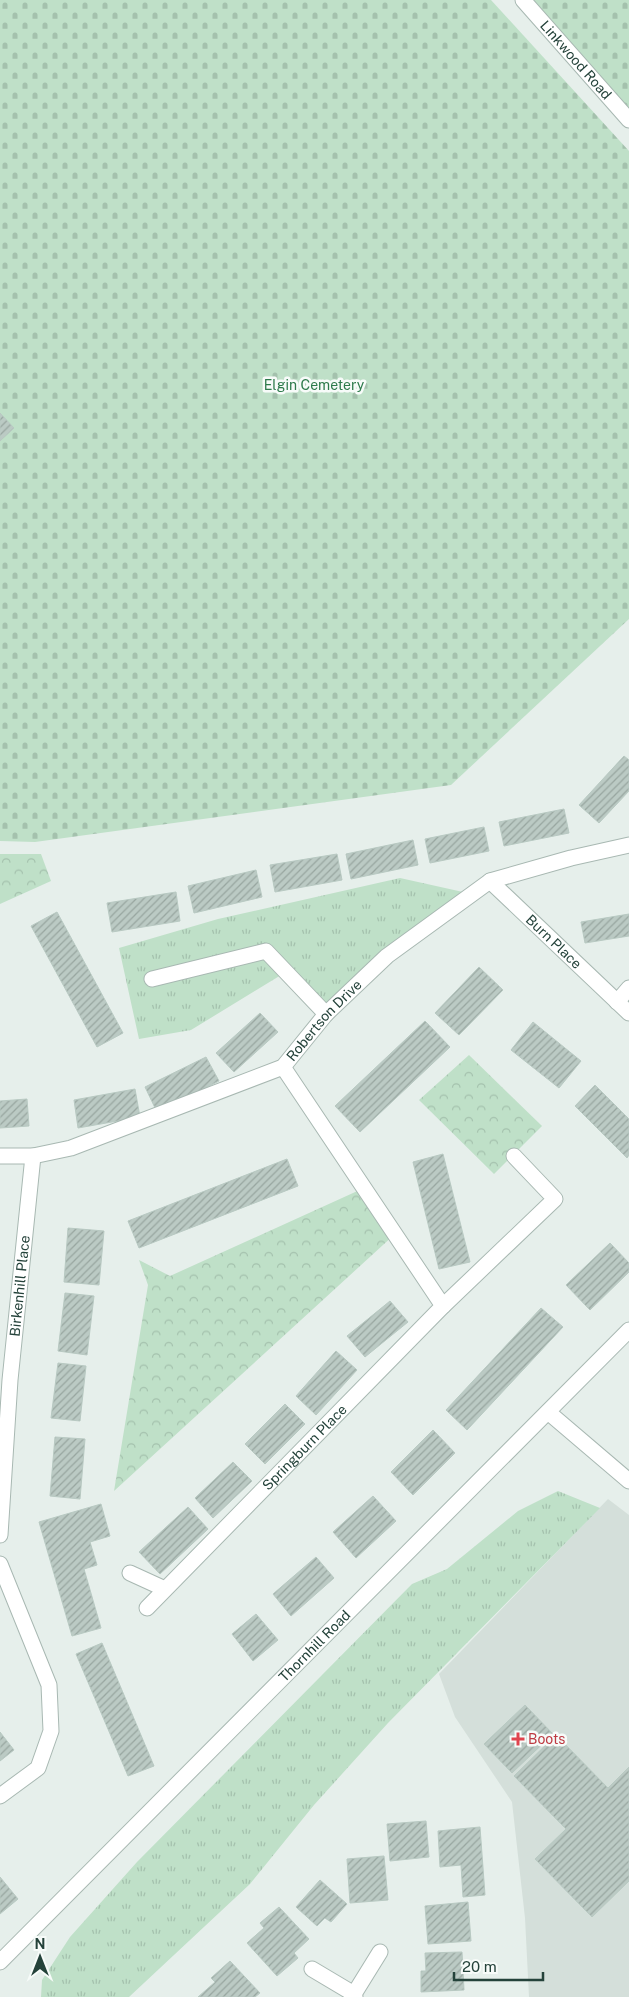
<svg xmlns="http://www.w3.org/2000/svg" width="629" height="1997" font-family="'Public Sans',sans-serif">
<defs>
<pattern id="grass-tufts" width="24" height="20" patternUnits="userSpaceOnUse" patternTransform="scale(1.25)"><rect width="24" height="20" fill="#bfe0c8"/><path d="M3 7l-1-3M5 7V3M7 7l1-3M15 17l-1-3M17 17v-4M19 17l1-3" fill="none" stroke="#a4c1ad"/></pattern>
<pattern id="cemetery-stones" width="16" height="16" patternUnits="userSpaceOnUse" patternTransform="scale(1.25)"><rect width="16" height="16" fill="#bfe0c8"/><path d="M2 7V4a2 2 0 0 1 4 0v3zM10 15v-3a2 2 0 0 1 4 0v3z" fill="#a4c1ad"/></pattern>
<pattern id="park-crowns" width="20" height="18" patternUnits="userSpaceOnUse" patternTransform="scale(1.25)"><rect width="20" height="18" fill="#bfe0c8"/><path d="M2 6a3 3 0 1 1 6 0M12 15a3 3 0 1 1 6 0" fill="none" stroke="#a4c1ad"/></pattern>
<pattern id="building-hatch" width="6" height="6" patternUnits="userSpaceOnUse" patternTransform="scale(1.25)"><rect width="6" height="6" fill="#bbcac4"/><path d="M-1 1l2-2M0 6l6-6M5 7l2-2" fill="none" stroke="#98a6a0"/></pattern>
</defs>
<rect width="100%" height="100%" fill="#e6efeb"/>
<polygon fill="#d4dfda" points="608,1499 629,1515 629,1997 529,1997 525,1918 512,1802 455,1717 439,1674"/>
<g fill="url(#grass-tufts)">
<polygon points="400,878 472,894 326,1014 286,972 191,1030 139,1039 119,948 218,919"/>
<polygon points="558,1491 600,1508 388,1723 314,1805 250,1884 129,1997 41,1997 42,1980 70,1937 137,1862 412,1584 447,1569 518,1511"/>
</g>
<g fill="url(#cemetery-stones)">
<polygon points="0,0 491,0 629,151 629,619 451,785 35,842 0,841"/>
<polygon points="523,0 629,0 629,120"/>
</g>
<g fill="url(#park-crowns)">
<polygon points="0,854 41,854 51,881 0,904"/>
<polygon points="469,1055 542,1126 494,1174 419,1100"/>
<polygon points="364,1188 395,1234 114,1491 148,1285 139,1260 170,1276"/>
</g>
<g fill="url(#building-hatch)" stroke="#b8c9c2">
<polygon points="0,413 14,428 0,441"/>
<polygon points="624,756 629,760 629,791 599,823 579,805"/>
<polygon points="564,809 569,833 504,846 499,822"/>
<polygon points="484,827 489,851 430,863 425,839"/>
<polygon points="413,840 418,865 351,879 346,854"/>
<polygon points="337,854 342,880 275,892 270,865"/>
<polygon points="256,870 262,897 194,913 188,886"/>
<polygon points="176,892 180,921 112,932 107,903"/>
<polygon points="57,912 123,1033 97,1047 31,926"/>
<polygon points="629,914 629,936 585,943 581,922"/>
<polygon points="479,967 503,990 459,1035 435,1013"/>
<polygon points="260,1013 278,1032 234,1072 216,1053"/>
<polygon points="425,1021 450,1047 360,1132 335,1106"/>
<polygon points="533,1022 581,1061 559,1088 511,1050"/>
<polygon points="206,1057 219,1081 157,1112 145,1087"/>
<polygon points="595,1085 629,1119 629,1155 627,1158 575,1106"/>
<polygon points="135,1089 140,1117 78,1128 74,1100"/>
<polygon points="27,1099 29,1126 0,1128 0,1101"/>
<polygon points="443,1154 470,1262 439,1269 413,1162"/>
<polygon points="287,1159 298,1186 139,1248 128,1221"/>
<polygon points="68,1228 104,1231 99,1285 64,1282"/>
<polygon points="610,1243 629,1263 629,1272 590,1310 566,1285"/>
<polygon points="65,1293 94,1296 87,1355 58,1351"/>
<polygon points="390,1301 408,1322 365,1357 347,1336"/>
<polygon points="541,1308 563,1327 467,1430 446,1410"/>
<polygon points="336,1351 357,1370 316,1415 296,1396"/>
<polygon points="58,1363 86,1366 80,1421 51,1418"/>
<polygon points="285,1404 305,1424 265,1464 245,1444"/>
<polygon points="433,1430 455,1453 413,1495 391,1472"/>
<polygon points="55,1437 85,1439 80,1499 50,1496"/>
<polygon points="233,1462 252,1481 213,1518 195,1498"/>
<polygon points="373,1496 396,1521 356,1558 333,1532"/>
<polygon points="101,1504 110,1536 90,1542 97,1565 84,1569 101,1628 72,1636 39,1522"/>
<polygon points="188,1507 208,1529 160,1574 139,1552"/>
<polygon points="316,1557 334,1578 291,1616 273,1594"/>
<polygon points="256,1614 278,1640 253,1661 232,1634"/>
<polygon points="102,1643 154,1766 128,1776 76,1654"/>
<polygon points="525,1705 553,1734 512,1773 484,1744"/>
<polygon points="0,1732 14,1750 0,1761"/>
<polygon points="556,1735 608,1788 629,1767 629,1881 592,1917 535,1859 566,1829 514,1776"/>
<polygon points="426,1821 429,1857 390,1861 387,1824"/>
<polygon points="480,1827 485,1895 463,1897 461,1865 440,1867 438,1831"/>
<polygon points="384,1856 388,1900 350,1903 347,1859"/>
<polygon points="0,1877 18,1899 0,1914"/>
<polygon points="320,1880 347,1904 331,1922 325,1918 317,1926 296,1907"/>
<polygon points="468,1902 471,1941 428,1944 425,1906"/>
<polygon points="279,1907 309,1939 294,1953 298,1958 277,1976 247,1943 264,1928 260,1923"/>
<polygon points="462,1952 464,1990 421,1992 421,1971 426,1971 425,1953"/>
<polygon points="230,1961 260,1993 255,1997 198,1997 215,1982 211,1978"/>
</g>
<g fill="none" stroke-linecap="round" stroke-linejoin="round">
<defs>
<g id="minor">
<path id="s1" d="M523 0 629 120"/>
<path id="s2" d="M490 881 629 1013"/>
<polyline points="152,979 266,951 326,1014"/>
<polyline points="617,1002 629,988"/>
<path id="s3" d="M0 1156H33L71 1148 283 1067 326 1014 387 956 490 881 571 858 629 845"/>
<polyline points="443,1306 555,1199 514,1156"/>
<polyline points="548,1412 629,1481"/>
<path id="s4" d="M0 1535 10 1380 33 1156"/>
<polyline points="0,1564 49,1685 51,1731 38,1768 0,1796"/>
<polyline points="130,1573 165,1589"/>
<path id="s5" d="M147 1608 443 1306 283 1067"/>
<path id="s6" d="M0 1962 629 1330"/>
<polyline points="312,1969 354,1994 355,1997"/>
<polyline points="354,1994 380,1952"/>
</g>
</defs>
<use href="#minor" stroke="#a8b8b2" stroke-width="17"/>
<use href="#minor" stroke="#fff" stroke-width="15"/>
</g>
<path fill="#e0444e" stroke="#f7fbf9" stroke-width="2" d="M515.5 1731.5h5v5h5v5h-5v5h-5v-5h-5v-5h5z"/>
<g text-anchor="middle" stroke-width="5" stroke-linejoin="round" paint-order="stroke">
<g font-size="14" fill="#24423a" stroke="#f7fbf9">
<text dy="5" stroke="none"><textPath href="#s1" startOffset="80">Linkwood Road</textPath></text>
<text dy="5" stroke="none"><textPath href="#s2" startOffset="88">Burn Place</textPath></text>
<text dy="5" stroke="none"><textPath href="#s3" startOffset="361">Robertson Drive</textPath></text>
<text dy="5" stroke="none"><textPath href="#s4" startOffset="250">Birkenhill Place</textPath></text>
<text dy="5" stroke="none"><textPath href="#s5" startOffset="225">Springburn Place</textPath></text>
<text dy="5" stroke="none"><textPath href="#s6" startOffset="446">Thornhill Road</textPath></text>
</g>
<g font-size="14" fill="#2d7a4b" stroke="#f7fbf9">
<text x="314" y="390">Elgin Cemetery</text>
</g>
<g font-size="14" fill="#be3a42" stroke="#f7fbf9" text-anchor="start">
<text x="528" y="1744">Boots</text>
</g>
</g>
<g transform="translate(40 1957)" stroke="#f7fbf9" stroke-width="4" paint-order="stroke">
<path d="M0-4L9 19L0 12L-9 19Z" fill="#24423a"/>
<text y="-8" font-size="14" font-weight="bold" text-anchor="middle" fill="#24423a">N</text>
</g>
<path d="M454 1972v8h89v-8" fill="none" stroke="#24423a" stroke-width="2.5"/>
<text x="462" y="1972" font-size="15" fill="#24423a" stroke="#f7fbf9" stroke-width="4" paint-order="stroke">20 m</text>
</svg>
